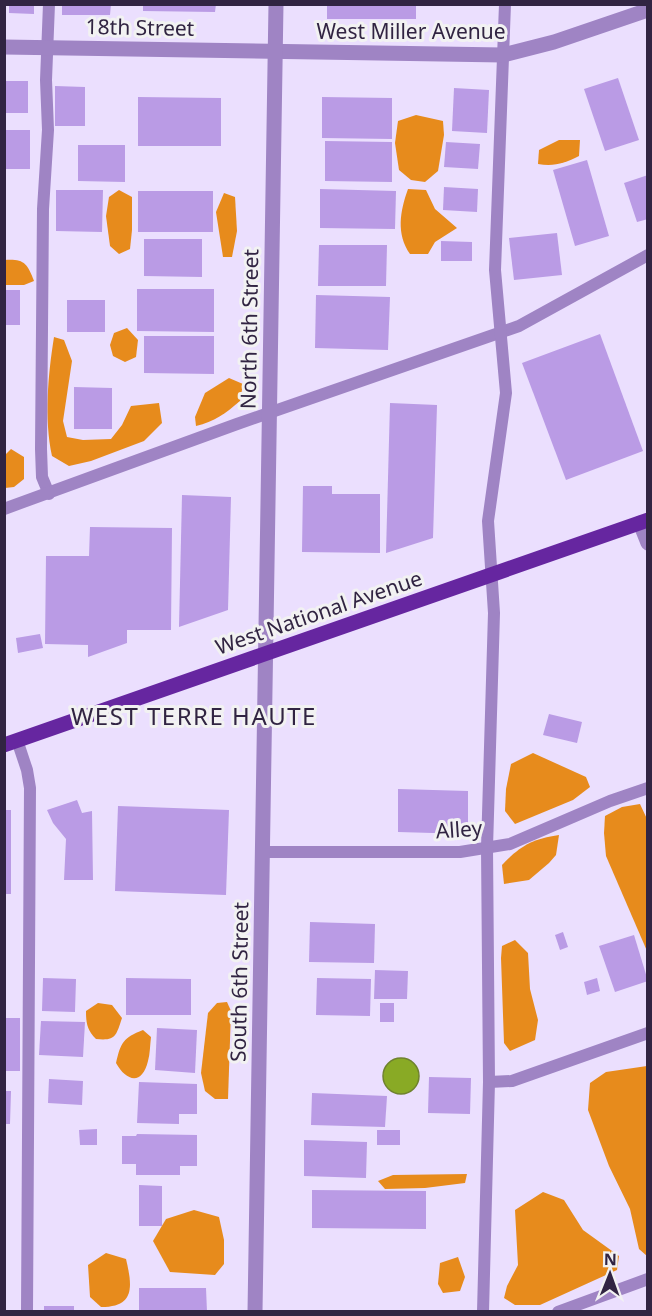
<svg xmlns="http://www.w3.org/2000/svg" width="652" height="1316" font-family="'Noto Sans',sans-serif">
<rect width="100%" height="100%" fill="#ebdffe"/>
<g fill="#e78b1c">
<polygon points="416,115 443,121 444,135 438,171 425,182 411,180 399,170 395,143 398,121"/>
<path d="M559 140H580L579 156C565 163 554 167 538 164L539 150Z"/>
<path d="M408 189 426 190 435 209 457 228 435 242 428 254H410C396 234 400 211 408 189Z"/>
<polygon points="119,190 132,197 132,230 130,249 119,254 110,246 106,216 109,197"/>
<polygon points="224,193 235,197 237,231 232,257 223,257 216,212"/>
<path d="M5 260C24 259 27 263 34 281L24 285H5Z"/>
<polygon points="127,328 138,340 136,357 125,362 113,356 110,345 114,333"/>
<path d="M54 337 64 340 72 361 63 421 67 437 83 440 111 439 122 425 131 406 159 403 162 423 144 441 91 461 69 466 52 456C44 418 48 375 54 337Z"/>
<path d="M229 378 243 384 240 401C226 413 214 422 196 426L195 417 205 393Z"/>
<polygon points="11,449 24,457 24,479 14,487 5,488 5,455"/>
<polygon points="533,753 586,777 590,787 573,800 515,824 505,811 506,789 511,764"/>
<polygon points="640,804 647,819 647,951 606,856 604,833 605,816 622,807"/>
<path d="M559 835 556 855 549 863 529 880 504 884 502 865C520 846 532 839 559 835Z"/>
<polygon points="515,940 528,953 530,989 538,1020 535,1040 510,1051 504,1043 501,958 502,946"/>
<polygon points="227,1002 231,1011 228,1099 215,1099 205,1091 201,1073 208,1013 217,1003"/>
<path d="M98 1003 112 1005 122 1018C116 1036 116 1041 96 1039 87 1030 86 1023 86 1011Z"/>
<path d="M143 1030 151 1037C150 1045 150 1054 148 1061 142 1086 126 1081 116 1063 121 1042 123 1038 143 1030Z"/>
<polygon points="647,1066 648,1066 647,1256 639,1249 630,1209 609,1166 588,1110 590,1083 606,1072"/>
<polygon points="467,1174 465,1183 425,1188 385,1189 378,1181 393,1175"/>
<polygon points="543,1192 564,1200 583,1230 619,1256 617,1270 540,1305 515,1305 504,1298 507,1286 518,1265 515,1210"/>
<polygon points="194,1210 219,1217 224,1240 224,1264 215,1275 170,1272 153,1241 166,1219"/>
<path d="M106 1253 126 1259C132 1285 136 1307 101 1307L90 1297 88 1265Z"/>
<polygon points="458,1257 465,1277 460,1291 443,1293 438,1284 440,1263"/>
</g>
<circle fill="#89aa25" stroke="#6f822e" stroke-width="1.5" cx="401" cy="1076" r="18"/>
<g fill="#ba9be5">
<polygon points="9,4 34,4 34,14 9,13"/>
<polygon points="62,4 111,4 110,15 62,15"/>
<polygon points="143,4 216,4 215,12 143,11"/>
<rect x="327" y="4" width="89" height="15"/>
<polygon points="618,78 639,140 605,151 584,89"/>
<rect x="4" y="81" width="24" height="32"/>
<polygon points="55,86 85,87 85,126 55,126"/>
<polygon points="454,88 489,90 487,133 452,131"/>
<polygon points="138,97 221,98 221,146 138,146"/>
<polygon points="322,97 392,98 392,139 322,138"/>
<rect x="4" y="130" width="26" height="39"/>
<polygon points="325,141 392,142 392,182 325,181"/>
<polygon points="446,142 480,144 478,169 444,167"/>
<polygon points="78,145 125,145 125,182 78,181"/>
<polygon points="587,160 609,236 575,246 553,170"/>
<polygon points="648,175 648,219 637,222 624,183"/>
<polygon points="444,187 478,189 477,212 443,210"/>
<polygon points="320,189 396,191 395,229 320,228"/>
<polygon points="56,190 103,190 102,232 56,231"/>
<rect x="138" y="191" width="75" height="41"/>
<polygon points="557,233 562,275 514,280 509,238"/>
<polygon points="144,239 202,239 202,277 144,276"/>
<polygon points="441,241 472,242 472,261 441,261"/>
<polygon points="319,245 387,245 386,286 318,286"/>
<polygon points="137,289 214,289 214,332 137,331"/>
<rect x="4" y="290" width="16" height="35"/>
<polygon points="316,295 390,297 388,350 315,348"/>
<rect x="67" y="300" width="38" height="32"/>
<polygon points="600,334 643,451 566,480 522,363"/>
<polygon points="144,336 214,336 214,374 144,373"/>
<polygon points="74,387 112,388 112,429 74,429"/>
<polygon points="390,403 437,405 433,538 386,553"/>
<polygon points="303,486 332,486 332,494 380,494 380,553 302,552"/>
<polygon points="182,495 231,497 228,610 179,627"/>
<polygon points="90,527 172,528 171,630 127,630 127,643 88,657 88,645 45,644 46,556 89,556"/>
<polygon points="40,634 43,648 18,653 16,638"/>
<polygon points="549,714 582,722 577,743 543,735"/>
<polygon points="398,789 468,791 468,834 398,832"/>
<polygon points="77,800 82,813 92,811 93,880 64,880 66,839 53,823 47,810"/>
<polygon points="118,806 229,810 226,895 115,891"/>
<rect x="4" y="810" width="7" height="84"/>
<polygon points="310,922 375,924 374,963 309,962"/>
<polygon points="563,932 568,947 560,950 555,935"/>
<polygon points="634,935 648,981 615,992 599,946"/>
<polygon points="375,970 408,971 407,999 374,999"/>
<polygon points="43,978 76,979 75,1012 42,1011"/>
<polygon points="126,978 191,979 191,1015 126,1015"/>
<polygon points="317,978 371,979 370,1016 316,1015"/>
<polygon points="597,978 600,991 587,995 584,982"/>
<rect x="380" y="1003" width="14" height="19"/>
<rect x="4" y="1018" width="16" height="53"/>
<polygon points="41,1021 85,1022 83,1057 39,1055"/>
<polygon points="157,1028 197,1030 195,1073 155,1070"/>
<polygon points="429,1077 471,1078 470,1114 428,1113"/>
<polygon points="49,1079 83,1081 82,1105 48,1103"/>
<polygon points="139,1082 197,1084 197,1114 179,1114 179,1124 137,1123"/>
<polygon points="4,1091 11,1091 10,1124 4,1124"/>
<polygon points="312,1093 387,1096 385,1127 311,1125"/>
<polygon points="97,1129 97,1145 80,1145 79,1130"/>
<rect x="377" y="1130" width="23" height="15"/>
<polygon points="137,1134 197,1135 197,1166 180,1166 180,1175 136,1175 136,1164 122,1164 122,1136 136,1136"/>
<polygon points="304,1140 367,1142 366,1178 304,1176"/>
<polygon points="139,1185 162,1186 162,1226 139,1226"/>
<polygon points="312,1190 426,1191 426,1229 312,1228"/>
<polygon points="139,1288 206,1288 207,1312 139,1312"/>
<rect x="44" y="1306" width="30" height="6"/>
</g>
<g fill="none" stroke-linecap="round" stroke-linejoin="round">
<g stroke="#9f84c4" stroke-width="12">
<polyline points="49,494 42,477 41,449 43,209 48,130 46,80 49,4"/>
<polyline points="4,509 237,424 519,326 648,255"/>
<polyline points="17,740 27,770 30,788 27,1312"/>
<polyline points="263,852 460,852 510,844 610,801 648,788"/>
<polyline points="489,1082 512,1081 648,1033"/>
<polyline points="483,1312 489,1082 487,848 494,613 488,521 506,393 495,270 505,4"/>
<polyline points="558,1312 648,1279"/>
</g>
<g stroke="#9f84c4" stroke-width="15">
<polyline points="4,47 503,55 554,42 648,10"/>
<polyline points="640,523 648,543"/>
<polyline points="255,1312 276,4"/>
</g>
<polyline stroke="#6626a0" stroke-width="15" points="4,745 648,520"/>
</g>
<g text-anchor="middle" stroke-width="6" stroke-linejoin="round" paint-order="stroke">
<g font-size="21" fill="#312442" stroke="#f2f2f2">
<text transform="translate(140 28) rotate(1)" y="7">18th Street</text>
<text x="411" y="39">West Miller Avenue</text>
<text transform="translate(250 329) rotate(-89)" y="7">North 6th Street</text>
<text transform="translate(319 613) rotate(-19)" y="7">West National Avenue</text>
<text transform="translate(459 830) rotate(-4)" y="7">Alley</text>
<text transform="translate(240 982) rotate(-89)" y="7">South 6th Street</text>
</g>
<g font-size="24" letter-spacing="1.5" fill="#312442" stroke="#f2f2f2">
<text x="194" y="725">WEST TERRE HAUTE</text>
</g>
</g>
<rect width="652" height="1316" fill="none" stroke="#312442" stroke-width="12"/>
<g transform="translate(610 1274) rotate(1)" stroke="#f2f2f2" stroke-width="4.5" paint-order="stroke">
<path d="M0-4.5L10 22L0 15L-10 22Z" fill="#312442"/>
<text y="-9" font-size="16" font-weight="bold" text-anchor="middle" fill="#312442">N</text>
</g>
</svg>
